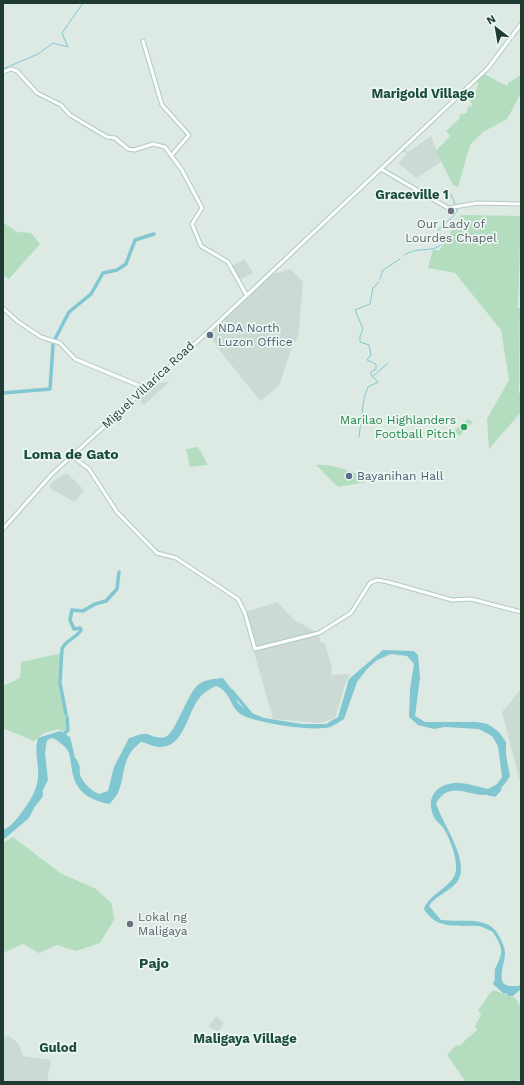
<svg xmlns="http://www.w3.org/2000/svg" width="524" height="1085" font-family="'Work Sans',sans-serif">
<rect width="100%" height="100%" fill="#ddeae4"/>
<g fill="#cbdad3">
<polygon points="431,136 441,162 416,178 398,163 407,154 402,151 404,149 408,152"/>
<polygon points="245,259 253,273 238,280 232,266"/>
<polygon points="291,269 303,282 298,338 293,344 279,386 260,401 217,347 209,332 268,275"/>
<polygon points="170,381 144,405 136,397 148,386"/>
<polygon points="67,473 84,490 75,502 49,488 52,482"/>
<polygon points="277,602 294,620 318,633 321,642 325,644 332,667 331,675 350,674 345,685 335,718 321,723 273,719 243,613"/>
<polygon points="521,689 521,785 502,712"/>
<polygon points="216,1016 224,1023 218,1032 209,1026"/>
<polygon points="9,1036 18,1043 23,1056 51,1060 47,1082 3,1082 3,1037"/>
</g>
<g fill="#b4ddbf">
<polygon points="484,74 507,86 508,83 521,75 521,93 507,119 483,132 470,145 458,187 453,185 436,151 450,136 446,131 460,118 459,115 467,113 467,109 469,106 473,107 470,100 468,101 467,99 476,91 478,84 477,81"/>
<polygon points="461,215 521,216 518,308 520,308 519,393 521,394 521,412 489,449 487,419 509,380 501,330 455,273 428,268 433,249 439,251"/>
<polygon points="3,222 17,232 31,233 40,244 9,279 3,275"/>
<polygon points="468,419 473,422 459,436 454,431"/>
<polygon points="198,447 208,465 190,467 186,449"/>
<path d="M316 465C333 463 352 473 368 477L369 479 367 482 338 487Z"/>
<polygon points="62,653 60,683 67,729 63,732 59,729 44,733 34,741 3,728 3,686 20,678 21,662"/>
<polygon points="13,837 60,873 96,889 112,904 114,920 100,943 76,951 57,945 39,953 23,944 3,953 3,843"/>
<path d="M493 990 515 998 521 1007V1079L516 1082H466L447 1055 456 1045 459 1046 477 1030 475 1026 481 1015 478 1010C486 1002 486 996 493 990Z"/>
</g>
<path fill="#81c7d2" d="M383 650 414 651 418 655 420 678 415 716 425 722H476L488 724 499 732 506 742V755L510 776C485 820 457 769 436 803 441 822 472 862 457 882 449 892 436 895 429 906L441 920C463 923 490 914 500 938 502 942 505 948 505 953 505 964 499 972 503 983L508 986H519L521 983V989L513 996H508L506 993 504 994 493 984C496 979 494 973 495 969 504 950 503 949 493 932 488 930 484 927 479 926 458 925 436 930 424 909 429 893 454 887 456 870 457 858 451 841 444 829 441 824 435 821 433 815 426 797 437 784 455 783 463 782 479 787 488 789L497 784 502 777 497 739 479 729 445 727 434 729 418 725 409 717 410 689 414 664 407 656 391 654 377 660 367 669 357 682 344 719C339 722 335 725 330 727 316 732 251 723 239 713 230 705 229 690 216 686 211 688 205 692 201 696 187 711 185 748 159 747 154 747 147 743 141 742 121 757 126 773 118 793 116 797 112 800 110 804 92 801 77 793 73 775 71 768 71 760 69 753 66 746 59 742 53 738L49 739 42 746 45 754 48 780 29 818 3 840V830C9 828 15 821 19 816 30 802 40 787 38 769 37 757 35 749 38 738L60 731 70 737C77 760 75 783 99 794L108 791 114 767 129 738C134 737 142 733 147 734 153 736 159 739 165 737 175 735 187 693 199 684 207 679 214 679 223 678L233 691 238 703 249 712 264 718 302 724H326L338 717 349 679Z"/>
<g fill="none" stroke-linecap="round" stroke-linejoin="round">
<g stroke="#81c7d2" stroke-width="1">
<polyline points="3,69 38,54 53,43 68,47 62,33 83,3"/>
<polyline points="451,194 455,204"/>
<path d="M405 255C418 245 435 255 444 241L441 235 437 233C441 224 452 220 457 211L456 208"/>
<polyline points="380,279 383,270 400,259"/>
<polyline points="372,377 388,363"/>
<polyline points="359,437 364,398 368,387 378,382 371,375 371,372 376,369 376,364 367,360 371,355 369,345 360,342 360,336 363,329 355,310 370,304 373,288 379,282"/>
</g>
<g stroke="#81c7d2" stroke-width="3.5">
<polyline points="55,339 69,312 91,294 103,273 117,270 126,264 135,240 154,234"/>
<polyline points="3,393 50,389 53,345"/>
<polyline points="232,691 251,714"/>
<path d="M66 714 60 683 62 649C65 640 76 639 81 630L80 628 74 629 70 620 72 610 83 611 95 604 106 601 117 589 119 572"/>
<polyline points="493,734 500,746"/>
<polyline points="61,737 68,730 67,717"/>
<polyline points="43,754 45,741"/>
<polyline points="75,760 78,767 78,775"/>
<polyline points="489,794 495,795 500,789"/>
<polyline points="35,804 41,796 41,790"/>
</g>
<defs>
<g id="secondary">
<polyline points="143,41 162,105 189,135 171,156"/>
<polyline points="3,72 11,69 17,71 37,93 61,105 70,115 107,137 115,138 128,149 134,150 153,144 165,147 182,170 202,208 192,224 201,246 228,262 246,294"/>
<polyline points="381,169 448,208 478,203 521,204"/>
<polyline points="3,308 17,321 41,337 60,343 75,359 145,388"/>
<polyline points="72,456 89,469 117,512 157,553 176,558 238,599 245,613 255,649 319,633 351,613 370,583 377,580 388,582 452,600 471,599 521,612"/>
<polyline points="3,529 52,474 211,329 488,68 521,24"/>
</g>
</defs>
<use href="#secondary" stroke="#b0cac0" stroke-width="5"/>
<use href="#secondary" stroke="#fff" stroke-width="3"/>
</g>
<g fill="#6b7280" stroke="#edf7f2" stroke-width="1.5">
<circle cx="451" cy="211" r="4"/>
<circle cx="130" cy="924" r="4"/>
</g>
<g fill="#5c6f8a" stroke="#edf7f2" stroke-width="1.5">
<circle cx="210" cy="335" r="4"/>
<circle cx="349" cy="476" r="4"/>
</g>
<circle fill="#2e9e5b" stroke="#edf7f2" stroke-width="1.5" cx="464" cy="427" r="4"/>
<g text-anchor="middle" stroke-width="3.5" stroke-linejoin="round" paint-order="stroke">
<g font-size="12" fill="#5b616d" stroke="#edf7f2">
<text x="451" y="228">Our Lady of<tspan x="451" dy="14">Lourdes Chapel</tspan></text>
<text x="138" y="921" text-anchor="start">Lokal ng<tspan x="138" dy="14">Maligaya</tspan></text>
</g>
<g font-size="12" fill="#4e5e75" stroke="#edf7f2" text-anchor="start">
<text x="218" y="332">NDA North<tspan x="218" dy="14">Luzon Office</tspan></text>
<text x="357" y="480">Bayanihan Hall</text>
</g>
<g font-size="12" fill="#1e3a32" stroke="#edf7f2">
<text transform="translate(148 385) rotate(-43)" y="4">Miguel Villarica Road</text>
</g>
<g font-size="12" fill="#27864d" stroke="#edf7f2" text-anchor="end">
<text x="456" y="424">Marilao Highlanders<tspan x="456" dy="14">Football Pitch</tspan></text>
</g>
<g font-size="13" font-weight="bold" fill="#1a4c3f" stroke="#edf7f2">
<text x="423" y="98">Marigold Village</text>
<text x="412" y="199">Graceville 1</text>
<text x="245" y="1043">Maligaya Village</text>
<text x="58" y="1052">Gulod</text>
</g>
<g font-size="14" font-weight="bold" fill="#1a4c3f" stroke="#edf7f2">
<text x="71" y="459">Loma de Gato</text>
<text x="154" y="968">Pajo</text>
</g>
</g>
<rect width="524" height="1085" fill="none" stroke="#1e3a32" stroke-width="8"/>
<g transform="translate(496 28) rotate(329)" stroke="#edf7f2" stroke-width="3" paint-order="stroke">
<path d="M0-3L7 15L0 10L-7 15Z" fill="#1e3a32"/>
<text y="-6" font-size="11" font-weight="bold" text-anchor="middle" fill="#1e3a32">N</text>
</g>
</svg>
